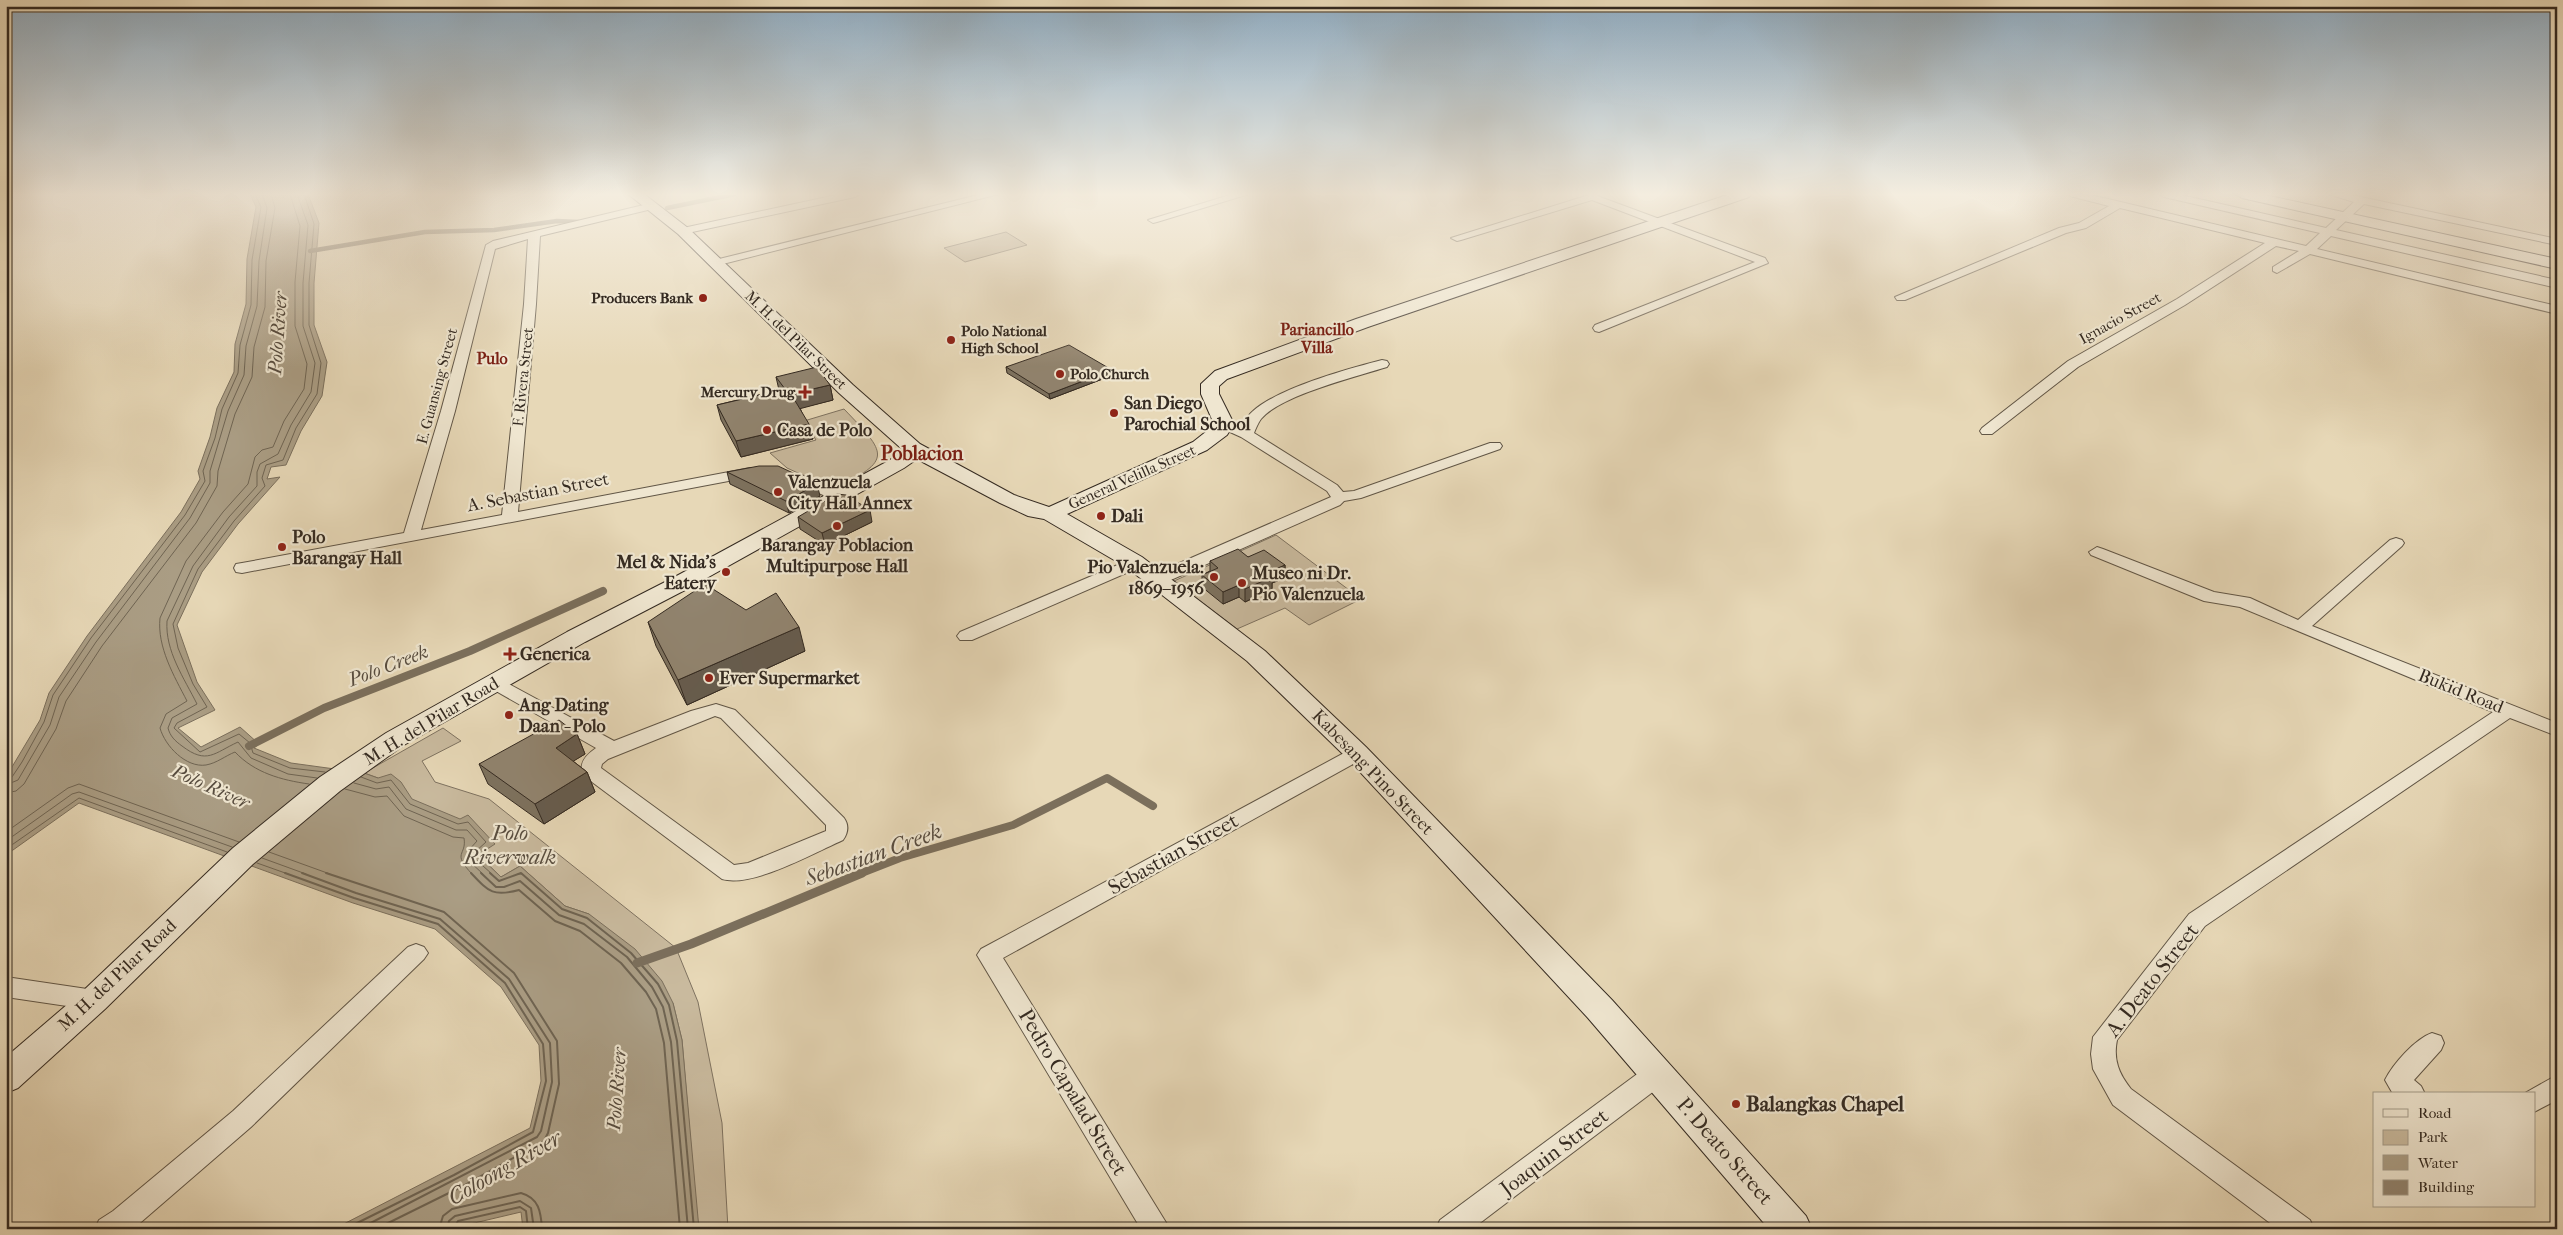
<svg xmlns="http://www.w3.org/2000/svg" width="2563" height="1235" font-family="'IM FELL French Canon',serif">
<rect width="100%" height="100%" fill="#e7d8b7"/>
<filter id="stains"><feTurbulence type="fractalNoise" baseFrequency=".004" numOctaves="4"/><feColorMatrix values="0 0 0 0 .2 0 0 0 0 .09 0 0 0 0 .02 0 0 0 .5 -.17"/></filter>
<radialGradient id="worn" r=".72"><stop offset=".6" stop-color="#630" stop-opacity="0"/><stop offset="1" stop-color="#630" stop-opacity=".3"/></radialGradient>
<g fill="#c9ba9e" stroke="#7e7260">
<polygon points="1006,232 1027,245 965,262 944,248"/>
<path d="M844 409C887 454 894 460 833 489L787 468 770 453 816 440 804 421Z"/>
<polygon points="1276,535 1361,599 1309,625 1285,608 1237,629 1174,581"/>
<polygon points="443,728 461,741 422,761 435,782 489,799 676,948 698,1002 722,1123 728,1229 683,1229 693,1172 682,1040 673,1003 589,914 565,906 520,866 501,877 478,855 487,849 322,884 378,778 364,773"/>
</g>
<polygon fill="#aa9d84" stroke="#7b6f5c" points="250,194 308,194 319,223 314,283 314,325 327,362 322,396 301,431 286,465 271,467 267,479 280,477 238,524 202,572 177,625 197,682 215,710 178,728 201,747 240,727 259,744 254,748 291,763 364,773 378,778 391,774 401,782 412,799 460,819 468,815 495,844 478,855 501,877 520,866 565,906 589,914 635,949 662,981 673,1003 682,1040 699,1229 523,1229 521,1212 449,1229 334,1229 530,1128 541,1081 539,1045 501,987 435,929 353,903 79,803 6,855 6,777 40,720 49,693 87,636 181,512 200,479 198,471 210,437 217,408 234,372 235,344 246,304 247,259 256,207"/>
<g fill="none" stroke-linecap="round" stroke-linejoin="round">
<g stroke="#6f6452" stroke-width="1">
<path d="M290 194 300 226 295 282V326L307 364 304 389 284 421 273 447 262 450 255 457 248 484 223 512 186 561 160 618C157 647 174 676 187 701L166 714 160 728C165 746 186 768 206 765 217 763 225 756 235 752 255 773 281 780 309 784"/>
<path d="M297 194 308 225 303 283V326L315 363 311 392 291 425 278 454 260 464 257 472V486L229 517 193 566 167 621C165 651 184 678 197 704L172 718 168 728C170 736 175 741 182 746 207 765 214 753 238 742L251 758 288 774 317 778"/>
<polyline points="304,194 314,224 309,283 309,325 321,363 317,394 296,428 283,460 266,465 262,478 265,486 234,521 198,569 173,624 178,648 193,684 207,707 177,723 174,728 200,752 239,734 250,743 253,753 290,768 325,772"/>
<polyline points="361,777 377,783 391,780 410,804 458,824 468,822 486,842 475,852 474,858 492,874"/>
<polyline points="6,779 12,777 22,762 44,722 53,695 91,638 185,515 205,481 203,471 215,438 222,409 238,373 240,345 251,305 252,260 261,207 255,194"/>
<polyline points="354,783 376,789 389,787 406,809 456,830 467,830 477,841 468,851 469,861 483,874"/>
<polyline points="6,785 18,780 50,725 59,697 96,642 190,518 210,483 210,471 228,411 244,375 246,346 257,306 259,261 267,208 262,194"/>
<path d="M345 789 375 797 387 796 404 816 453 837 464 838C467 856 451 852 472 874"/>
<polyline points="6,793 16,791 24,784 56,729 66,701 102,646 196,523 217,486 218,471 235,414 252,377 254,347 265,307 266,261 275,208 271,194"/>
<polyline points="6,832 68,788 79,784 239,842"/>
<polyline points="6,841 72,794 79,792 232,847"/>
<polyline points="6,849 79,798 227,852"/>
<polyline points="269,852 330,874"/>
<polyline points="262,858 306,874"/>
<polyline points="257,863 288,874"/>
<polyline points="518,874 522,874"/>
</g>
<g stroke="#6f6452" stroke-width="2">
<polyline points="285,873 354,898 438,924 505,983 543,1044 546,1081 533,1132 454,1175 345,1229"/>
<polyline points="302,873 356,893 440,919 509,979 550,1043 552,1082 541,1131 537,1137 359,1229"/>
<polyline points="326,873 444,912 514,973 557,1041 559,1084 548,1133 544,1141 461,1187 376,1229"/>
<path d="M471 873C489 892 493 897 519 890L555 921 580 931 621 963 646 992 656 1009 664 1043 680 1229"/>
<polyline points="481,873 496,887 504,887 520,881 559,915 584,924 627,957 652,987 663,1007 671,1042 688,1229"/>
<polyline points="490,873 499,881 521,873 562,909 587,918 631,953 658,984 669,1005 677,1041 694,1229"/>
<path d="M439 1229 443 1216 452 1209 521 1193C539 1198 541 1212 542 1229"/>
<polyline points="447,1229 449,1221 455,1216 520,1201 531,1208 534,1229"/>
<polyline points="453,1229 458,1221 520,1207 526,1211 528,1229"/>
</g>
<g stroke="#7b6f5c" stroke-width="4.5">
<polyline points="667,208 735,194"/>
<polyline points="310,251 425,232 494,230 557,221 579,222"/>
</g>
<g stroke="#7b6f5c" stroke-width="8">
<polyline points="249,746 324,708 470,651 603,591"/>
<polyline points="859,874 900,858 1013,825 1107,778 1153,806"/>
</g>
<polyline stroke="#7b6f5c" stroke-width="9" points="637,963 691,944 862,873"/>
<defs>
<g id="minor">
<polygon points="841,194 860,194 855,197 683,234 677,231 683,228"/>
<polygon points="982,194 999,194 715,266 709,263 711,261"/>
<polygon points="1233,194 1249,194 1157,222 1153,223 1148,220"/>
<polygon points="1592,194 1765,258 1768,263 1599,332 1595,331 1593,328 1595,325 1755,262 1592,200 1461,240 1457,241 1451,238"/>
<polygon points="2069,194 2087,194 2306,246 2320,233 2164,197 2159,194 2177,194 2326,228 2354,202 2328,194 2347,194 2557,239 2557,245 2364,204 2336,230 2557,280 2557,288 2331,236 2317,249 2557,306 2557,314 2310,254 2277,273 2273,271 2273,267 2299,251 2276,246 2185,305 2078,367 1992,434 1982,434 1980,431 1982,428 2068,361 2177,299 2265,243 2120,208 2086,228 2066,233 1905,300 1897,300 1895,297 2059,228 2079,223 2109,206 2070,196"/>
<path d="M652 203 656 204V208L540 236 536 304 518 512 750 468 755 470 758 473 755 476 242 573 236 572 234 568 236 564 242 563 404 533 441 411 486 245 493 241ZM528 239 524 304 502 515 421 530 455 411 495 249Z"/>
<path d="M1382 360 1387 361 1389 364 1387 367C1358 376 1279 396 1261 419 1258 423 1256 428 1254 433L1337 485 1343 492 1354 491 1490 443H1500L1502 446 1500 449 1361 498 1344 501 1340 505 1164 583H1152L1150 579 1152 575 1331 497 1327 491 1241 437 1219 427 1217 424 1219 421H1229L1243 427C1245 421 1248 415 1253 411 1279 388 1347 369 1382 360Z"/>
<polygon points="797,473 842,493 845,496 837,501 832,499 792,481 789,478"/>
<path d="M2396 538 2402 540 2404 543 2402 546 2312 626 2557 723V736L2510 718 2205 926 2117 1040C2113 1060 2119 1074 2131 1089L2310 1220 2314 1229H2278L2113 1105 2093 1069 2091 1054 2093 1037 2189 914 2493 712 2240 607 2204 601 2091 555 2089 552 2097 547 2103 549 2214 592 2250 598 2298 620 2390 540Z"/>
<polygon points="1134,558 1140,559 1142,563 1140,567 972,640 960,640 957,636 960,632"/>
<path d="M494 676 614 741 691 711 716 704 735 710 844 818C849 825 848 833 843 840 814 853 752 888 722 879L584 776C577 764 586 755 596 748L487 686 485 682 487 678ZM715 716 721 718 826 825V831L748 863 734 865 601 768 602 764 608 759Z"/>
<polygon points="1357,746 1364,748 1367,753 1364,758 1003,958 1170,1229 1141,1229 977,955 981,949"/>
<polygon points="416,944 424,947 428,953 424,959 251,1127 133,1229 95,1229 99,1220 113,1211 233,1111 408,947"/>
<polygon points="6,977 94,990 102,993 106,1000 102,1007 94,1010 6,997"/>
<path d="M2432 1033 2441 1036 2444 1043 2441 1050 2414 1080 2421 1086 2425 1094H2393L2385 1080C2393 1064 2415 1039 2432 1033Z"/>
<polygon points="1657,1063 1666,1066 1670,1074 1666,1082 1472,1229 1436,1229 1440,1220 1648,1066"/>
<polygon points="2557,1075 2557,1100 2534,1112 2534,1094 2525,1093"/>
</g>
<g id="secondary">
<polygon points="628,194 644,194 688,228 853,385 920,444 1014,495 1049,507 1193,442 1212,427 1214,424 1201,394 1201,384 1215,371 1356,319 1730,194 1751,194 1749,197 1368,327 1227,379 1219,386 1219,394 1234,424 1227,435 1207,450 1067,514 1142,557 1265,651 1366,747 1612,1000 1806,1216 1812,1229 1769,1229 1588,1018 1348,759 1247,661 1126,567 1044,519 1028,516 1000,503 917,459 904,468 687,589 585,642 404,745 340,791 253,864 105,1009 18,1088 6,1093 6,1057 83,991 233,848 320,777 386,733 567,632 671,579 890,460 903,450 839,393 678,234"/>
<polygon points="2235,194 2261,194 2557,259 2557,269 2242,198"/>
</g>
</defs>
<use href="#minor" stroke="#615646" stroke-width="2"/>
<use href="#secondary" stroke="#342a21" stroke-width="2"/>
<use href="#minor" fill="#efe6d0" fill-rule="evenodd"/>
<use href="#secondary" fill="#efe6d0" fill-rule="evenodd"/>
</g>
<g fill="#7d725f" stroke="#342a21">
<polygon points="1006,367 1112,370 1113,375 1050,399 1007,373"/>
<polygon points="776,377 830,385 833,400 800,408 813,439 741,457 721,420 717,405 779,390"/>
<polygon points="727,472 820,496 789,513 730,484"/>
<polygon points="798,517 872,522 825,545 800,529"/>
<polygon points="1248,557 1285,565 1285,578 1272,583 1272,589 1245,602 1239,597 1223,604 1202,587 1202,575 1210,571 1210,561"/>
<polygon points="648,622 805,651 687,705 656,646"/>
<polygon points="577,734 585,754 573,761 587,772 595,792 544,824 488,784 479,764"/>
</g>
<g fill="#665c4e" stroke="#342a21">
<polygon points="1112,370 1113,375 1050,399 1049,394"/>
<polygon points="830,385 833,400 795,410 791,394"/>
<polygon points="809,424 813,439 741,457 736,441"/>
<polygon points="817,484 820,496 789,513 786,501"/>
<polygon points="870,510 872,522 825,545 822,533"/>
<polygon points="1285,565 1285,578 1272,583 1272,589 1245,602 1245,589 1266,573"/>
<polygon points="1239,585 1239,597 1223,604 1223,592"/>
<polygon points="799,627 805,651 687,705 678,680"/>
<polygon points="577,734 585,754 564,767 556,748"/>
<polygon points="587,772 595,792 544,824 535,804"/>
</g>
<g fill="#91846f" stroke="#342a21">
<polygon points="1069,345 1112,370 1049,394 1006,367"/>
<polygon points="817,367 830,385 791,394 809,424 736,441 717,405 785,389 776,377"/>
<polygon points="759,466 778,466 817,484 786,501 727,472"/>
<polygon points="837,494 846,495 870,510 822,533 798,517"/>
<polygon points="1238,549 1248,557 1264,550 1285,565 1266,573 1272,577 1245,589 1239,585 1223,592 1202,575 1218,568 1210,561"/>
<polygon points="705,584 746,610 776,593 799,627 678,680 648,622"/>
<polygon points="559,720 577,734 556,748 587,772 535,804 479,764"/>
</g>
<linearGradient id="sky" x2="0" y2="1"><stop stop-color="#8fabc0"/><stop offset="0.53" stop-color="#f4eddf"/><stop offset="1" stop-color="#f4eddf" stop-opacity="0"/></linearGradient>
<rect width="2563" height="367" fill="url(#sky)"/>
<g fill="#8f2418" stroke="#efe6d0" stroke-width="2">
<circle cx="703" cy="298" r="5"/>
<circle cx="951" cy="340" r="5"/>
<circle cx="1060" cy="374" r="5"/>
<path d="M802.5 384.5h5v5h5v5h-5v5h-5v-5h-5v-5h5z"/>
<circle cx="1114" cy="413" r="5"/>
<circle cx="767" cy="430" r="5"/>
<circle cx="778" cy="492" r="5"/>
<circle cx="1101" cy="516" r="5"/>
<circle cx="837" cy="526" r="5"/>
<circle cx="282" cy="547" r="5"/>
<circle cx="726" cy="572" r="5"/>
<circle cx="1214" cy="577" r="5"/>
<circle cx="1242" cy="583" r="5"/>
<path d="M507.5 646.5h5v5h5v5h-5v5h-5v-5h-5v-5h5z"/>
<circle cx="709" cy="678" r="5"/>
<circle cx="509" cy="715" r="5"/>
<circle cx="1736" cy="1104" r="5"/>
</g>
<g text-anchor="middle" stroke-width="4.5" stroke-linejoin="round" paint-order="stroke">
<g font-size="15" font-weight="bold" fill="#342a21" stroke="#efe6d0" text-anchor="end">
<text x="693" y="303">Producers Bank</text>
<text x="961" y="336" text-anchor="start">Polo National<tspan x="961" dy="17">High School</tspan></text>
<text x="1070" y="379" text-anchor="start">Polo Church</text>
<text x="795" y="397">Mercury Drug</text>
</g>
<g font-size="15" fill="#342a21" stroke="#efe6d0">
<text transform="translate(2120 318) rotate(-29)" y="5">Ignacio Street</text>
<text transform="translate(796 340) rotate(44)" y="5">M. H. del Pilar Street</text>
<text transform="translate(523 377) rotate(-84)" y="5">F. Rivera Street</text>
<text transform="translate(437 386) rotate(-75)" y="5">E. Guansing Street</text>
<text transform="translate(1132 477) rotate(-24)" y="5">General Velilla Street</text>
</g>
<g font-size="16" font-weight="bold" fill="#7a1f14" stroke="#efe6d0">
<text x="1317" y="335">Pariancillo<tspan x="1317" dy="18">Villa</tspan></text>
<text x="492" y="364">Pulo</text>
</g>
<g font-size="18" font-weight="bold" fill="#342a21" stroke="#efe6d0" text-anchor="start">
<text x="1124" y="409">San Diego<tspan x="1124" dy="21">Parochial School</tspan></text>
<text x="777" y="436">Casa de Polo</text>
<text x="788" y="488">Valenzuela<tspan x="788" dy="21">City Hall Annex</tspan></text>
<text x="1111" y="522">Dali</text>
<text x="292" y="543">Polo<tspan x="292" dy="21">Barangay Hall</tspan></text>
<text x="837" y="551" text-anchor="middle">Barangay Poblacion<tspan x="837" dy="21">Multipurpose Hall</tspan></text>
<text x="716" y="568" text-anchor="end">Mel &amp; Nida's<tspan x="716" dy="21">Eatery</tspan></text>
<text x="1204" y="573" text-anchor="end">Pio Valenzuela:<tspan x="1204" dy="21">1869–1956</tspan></text>
<text x="1252" y="579">Museo ni Dr.<tspan x="1252" dy="21">Pio Valenzuela</tspan></text>
<text x="520" y="660">Generica</text>
<text x="719" y="684">Ever Supermarket</text>
<text x="519" y="711">Ang Dating<tspan x="519" dy="21">Daan - Polo</tspan></text>
</g>
<g font-size="18" fill="#342a21" stroke="#efe6d0">
<text transform="translate(538 492) rotate(-11)" y="6">A. Sebastian Street</text>
<text transform="translate(2461 691) rotate(22)" y="6">Bukid Road</text>
<text transform="translate(431 721) rotate(-31)" y="6">M. H. del Pilar Road</text>
<text transform="translate(1373 772) rotate(46)" y="6">Kabesang Pino Street</text>
<text transform="translate(117 975) rotate(-43)" y="6">M. H. del Pilar Road</text>
</g>
<g font-size="19" font-style="italic" fill="#574c3f" stroke="#efe6d0">
<text transform="translate(277 333) rotate(-86)" y="7">Polo River</text>
<text transform="translate(388 665) rotate(-21)" y="7">Polo Creek</text>
<text transform="translate(211 786) rotate(24)" y="7">Polo River</text>
<text transform="translate(616 1089) rotate(-86)" y="7">Polo River</text>
</g>
<g font-size="20" font-weight="bold" fill="#7a1f14" stroke="#efe6d0">
<text x="922" y="460">Poblacion</text>
</g>
<g font-size="21" font-style="italic" fill="#594e40" stroke="#efe6d0">
<text x="510" y="840">Polo<tspan x="510" dy="24">Riverwalk</tspan></text>
</g>
<g font-size="21" fill="#342a21" stroke="#efe6d0">
<text transform="translate(1173 854) rotate(-29)" y="7">Sebastian Street</text>
<text transform="translate(2152 980) rotate(-52)" y="7">A. Deato Street</text>
<text transform="translate(1073 1092) rotate(59)" y="7">Pedro Capalad Street</text>
<text transform="translate(1725 1151) rotate(49)" y="7">P. Deato Street</text>
<text transform="translate(1554 1152) rotate(-37)" y="7">Joaquin Street</text>
</g>
<g font-size="21" font-weight="bold" fill="#342a21" stroke="#efe6d0" text-anchor="start">
<text x="1746" y="1111">Balangkas Chapel</text>
</g>
<g font-size="22" font-style="italic" fill="#574c3f" stroke="#efe6d0">
<text transform="translate(873 854) rotate(-20)" y="8">Sebastian Creek</text>
<text transform="translate(504 1167) rotate(-30)" y="8">Coloong River</text>
</g>
</g>
<rect width="2563" height="1235" fill="none" stroke="#e7d8b7" stroke-width="25"/>
<rect x="8" y="8" width="2548" height="1220" fill="none" stroke="#342a21" stroke-width="2.5"/>
<rect x="12" y="12" width="2538" height="1210" fill="none" stroke="#342a21"/>
<rect x="2373" y="1092" width="162" height="115" fill="#efe6d0" stroke="#a49b8a"/>
<rect x="2383" y="1109" width="25" height="8" fill="#efe6d0" stroke="#a49b8a"/>
<text x="2418" y="1118" font-size="15" fill="#342a21">Road</text>
<rect x="2383" y="1130" width="25" height="15" fill="#c9ba9e" stroke="#a49b8a"/>
<text x="2418" y="1142" font-size="15" fill="#342a21">Park</text>
<rect x="2383" y="1155" width="25" height="15" fill="#aa9d84" stroke="#a49b8a"/>
<text x="2418" y="1168" font-size="15" fill="#342a21">Water</text>
<rect x="2383" y="1180" width="25" height="15" fill="#91846f" stroke="#a49b8a"/>
<text x="2418" y="1192" font-size="15" fill="#342a21">Building</text>
<rect width="100%" height="100%" filter="url(#stains)"/>
<rect width="100%" height="100%" fill="url(#worn)"/>
</svg>
